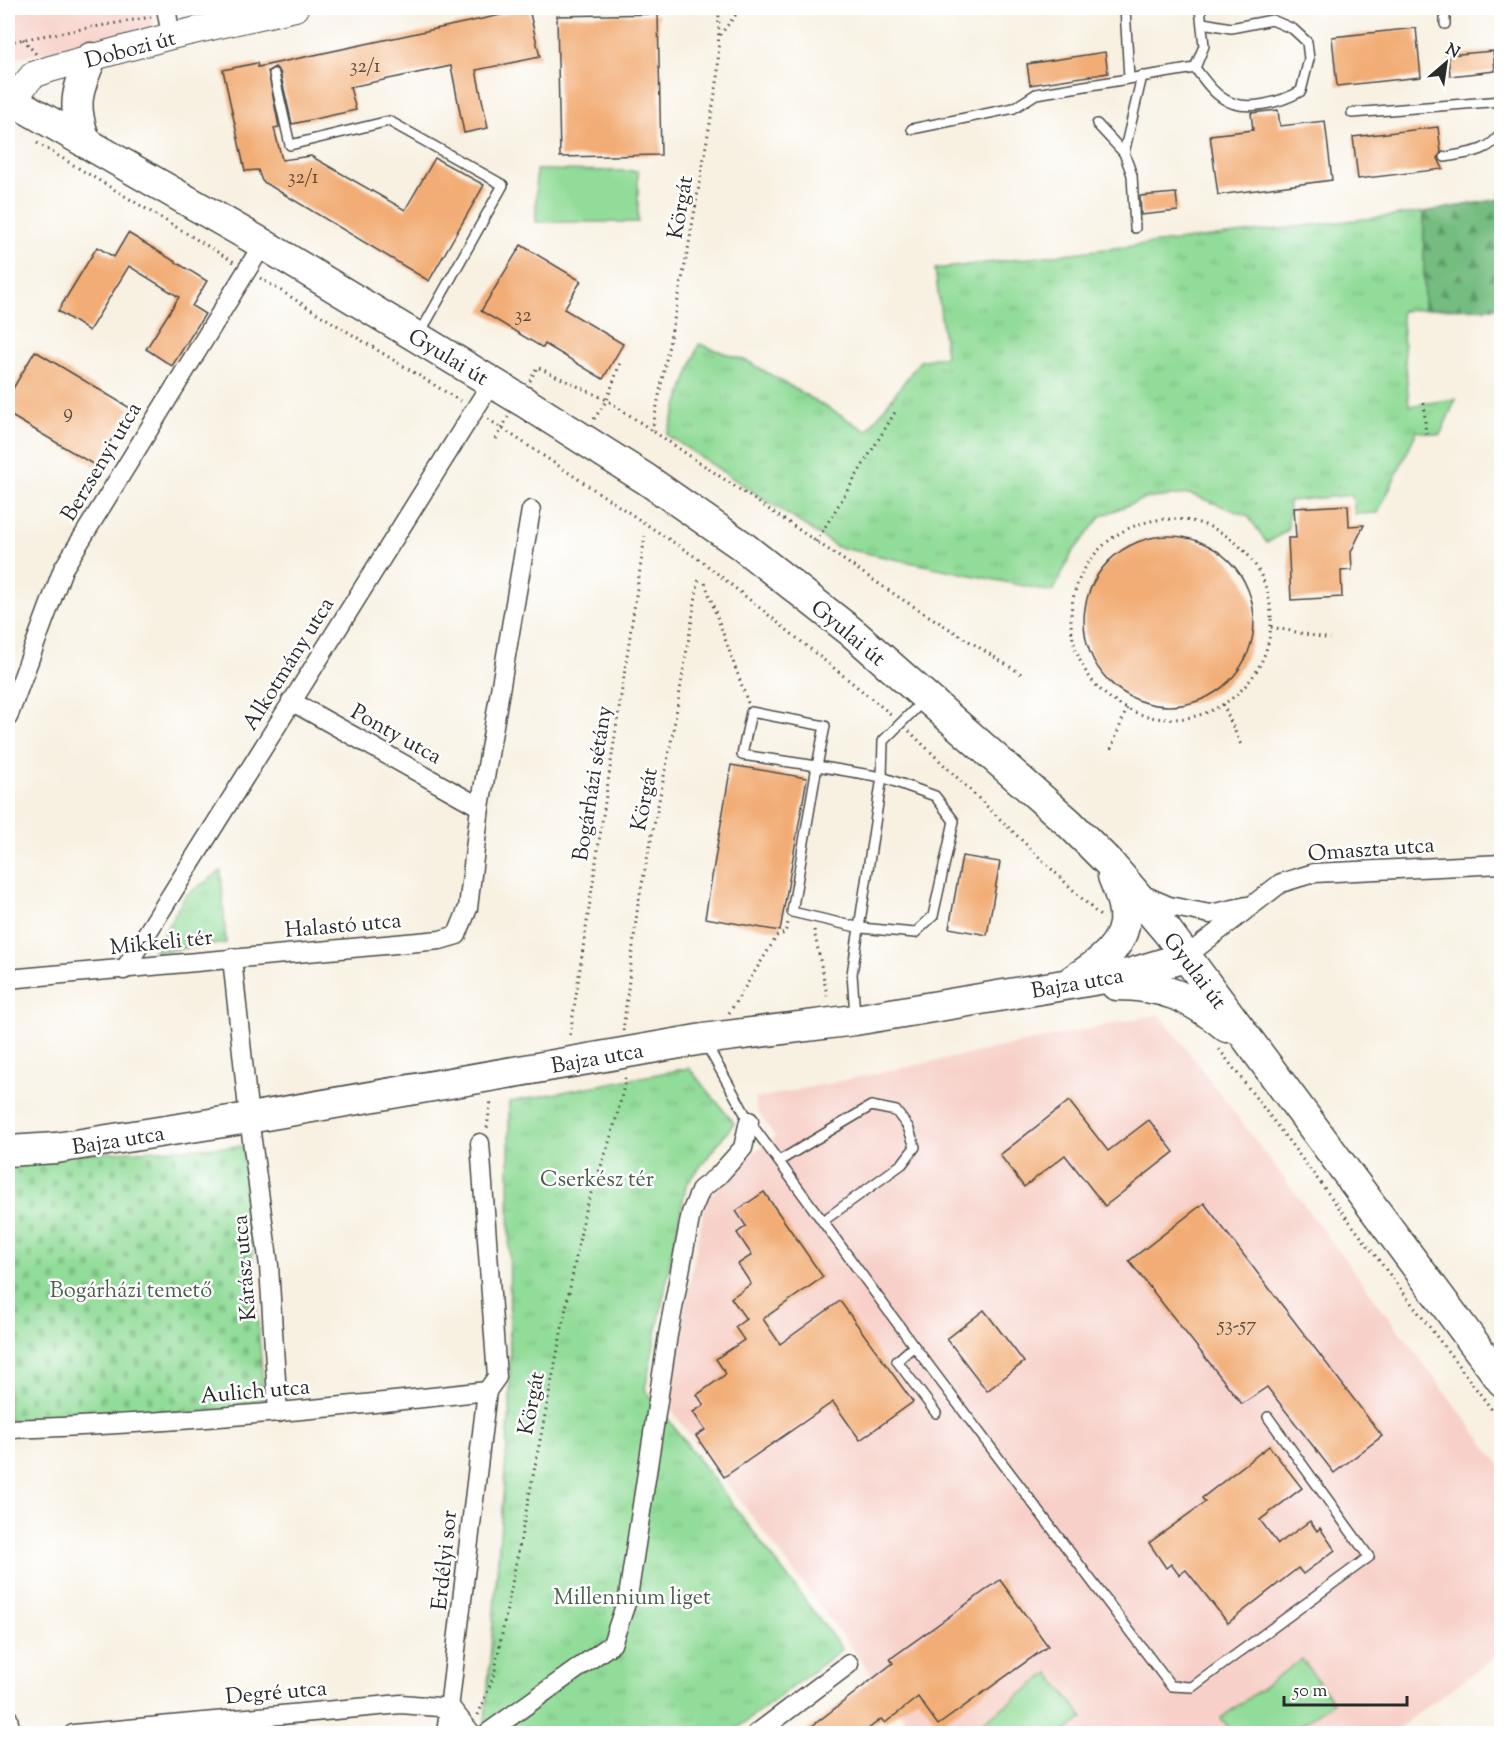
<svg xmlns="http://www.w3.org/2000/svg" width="1509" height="1741" font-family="'Sorts Mill Goudy',serif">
<defs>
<pattern id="grass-tufts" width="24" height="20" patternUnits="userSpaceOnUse" patternTransform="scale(1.5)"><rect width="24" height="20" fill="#91dc98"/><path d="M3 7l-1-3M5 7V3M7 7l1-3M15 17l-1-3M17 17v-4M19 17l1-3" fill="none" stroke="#7dbd83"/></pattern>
<pattern id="forest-firs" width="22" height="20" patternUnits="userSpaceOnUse" patternTransform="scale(1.5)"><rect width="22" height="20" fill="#74bc80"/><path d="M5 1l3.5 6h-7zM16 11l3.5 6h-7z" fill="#5f9969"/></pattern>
<pattern id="cemetery-stones" width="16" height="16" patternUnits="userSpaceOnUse" patternTransform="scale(1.5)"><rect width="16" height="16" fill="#91dc98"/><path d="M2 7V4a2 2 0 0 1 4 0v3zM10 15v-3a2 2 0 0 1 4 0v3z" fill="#7dbd83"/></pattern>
</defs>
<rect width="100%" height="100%" fill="#fff"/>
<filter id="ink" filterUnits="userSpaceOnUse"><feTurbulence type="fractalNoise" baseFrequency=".0167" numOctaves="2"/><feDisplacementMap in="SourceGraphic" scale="12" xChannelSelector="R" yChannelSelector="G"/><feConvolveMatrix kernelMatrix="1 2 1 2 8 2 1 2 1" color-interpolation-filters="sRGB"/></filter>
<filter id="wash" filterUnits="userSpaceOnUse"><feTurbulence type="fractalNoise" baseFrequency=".008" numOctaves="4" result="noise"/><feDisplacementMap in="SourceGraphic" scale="24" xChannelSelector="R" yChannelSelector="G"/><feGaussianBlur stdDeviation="1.35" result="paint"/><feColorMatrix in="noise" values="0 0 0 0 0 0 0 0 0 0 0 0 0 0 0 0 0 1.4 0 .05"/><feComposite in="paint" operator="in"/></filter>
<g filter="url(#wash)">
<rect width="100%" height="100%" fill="#f8f1e2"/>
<g fill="#f7d1c9">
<polygon points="8,8 152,8 155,33 8,59"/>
<polygon points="1160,1014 1501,1466 1501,1653 1391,1733 916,1733 666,1403 706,1200 751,1155 775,1137 756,1109 754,1099"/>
</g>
<g fill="url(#grass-tufts)" stroke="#5e8462" stroke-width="1.5">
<polygon points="1424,212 1424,309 1401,311 1409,406 1456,399 1440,435 1417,431 1378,513 1355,514 1352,495 1289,501 1288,530 1267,543 1248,516 1190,494 1143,499 1101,516 1072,553 1053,592 837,547 667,435 699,344 749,362 867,431 920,361 946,356 935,269"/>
<polygon points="221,871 226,943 153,952 185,896"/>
<polygon points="689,1068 734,1123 686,1185 645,1389 842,1649 731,1733 491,1734 485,1722 510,1409 509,1102"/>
</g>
<polygon fill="url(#forest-firs)" stroke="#507456" stroke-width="1.5" points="1501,199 1501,308 1424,309 1424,212"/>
<polygon fill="url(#cemetery-stones)" stroke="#5e8462" stroke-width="1.5" points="243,1146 265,1408 8,1421 8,1157"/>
<g fill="#91dc98" stroke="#5e8462" stroke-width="1.5">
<polygon points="536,170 638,171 638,222 536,222"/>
<polygon points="1302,1659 1333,1702 1290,1733 1233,1733 1221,1718"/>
<polygon points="1049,1673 1084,1718 1063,1733 969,1733"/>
</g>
<g id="blocks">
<g fill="#f2ad76">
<polygon points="529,9 540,57 476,70 488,128 464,133 451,66 350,87 356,110 292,124 280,72 275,67 268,71 279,127 274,128 282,160 311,156 405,210 435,158 484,185 429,281 262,181 258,170 245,171 223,70 257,63 258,67"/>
<polygon points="658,14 661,155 560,157 557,16"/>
<polygon points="1416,28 1421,77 1337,86 1332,37"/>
<polygon points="1493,51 1495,71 1450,76 1448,55"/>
<polygon points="1105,52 1108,73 1030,85 1027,64"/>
<polygon points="1278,110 1280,126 1325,121 1332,180 1218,195 1210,135 1253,130 1251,113"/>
<polygon points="1438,127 1441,152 1438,158 1443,169 1358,179 1353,137"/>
<polygon points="1176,193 1178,211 1141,215 1140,196"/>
<polygon points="128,233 207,281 192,306 205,314 172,366 146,349 179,297 129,266 89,331 58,311 97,247 114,257"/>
<polygon points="521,245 581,281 564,309 623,344 603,379 545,344 543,348 481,311"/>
<polygon points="35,351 130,408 96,466 8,414 8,397"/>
<polygon points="1348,505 1349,526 1364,525 1351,552 1352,570 1341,571 1342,597 1291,600 1288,538 1296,538 1294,508"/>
<circle cx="1169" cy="621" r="85"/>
<polygon points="731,765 807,778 780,931 705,918"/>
<polygon points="962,856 1000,862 987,935 949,928"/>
<polygon points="1069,1101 1108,1151 1149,1120 1174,1152 1105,1206 1065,1155 1024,1187 1000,1155"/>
<polygon points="764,1192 823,1277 763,1319 780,1344 840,1301 913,1402 860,1440 833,1402 724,1477 696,1436 705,1430 693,1412 704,1405 697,1395 726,1374 716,1359 744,1340 735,1327 746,1319 731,1298 751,1284 738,1264 752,1255 737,1233 746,1226 736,1211"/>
<polygon points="1204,1203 1382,1436 1334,1473 1267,1387 1242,1404 1129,1261"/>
<polygon points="984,1310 1024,1362 987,1391 947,1339"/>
<polygon points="1269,1446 1302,1488 1260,1520 1278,1544 1310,1521 1317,1531 1320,1528 1335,1550 1303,1574 1298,1568 1228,1623 1186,1570 1179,1575 1171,1564 1166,1568 1149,1543 1205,1502 1202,1498"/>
<polygon points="1000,1580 1048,1646 938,1725 918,1697 885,1723 881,1719 862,1734 802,1734 893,1663 890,1659"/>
</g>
</g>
</g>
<g filter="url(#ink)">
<use href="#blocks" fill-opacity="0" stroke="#4a4946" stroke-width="1.5"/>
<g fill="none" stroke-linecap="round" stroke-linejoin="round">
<defs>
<g id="service">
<polyline points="1125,8 1129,78"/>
<polyline points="1445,8 1445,24"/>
<polyline points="1500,8 1502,18"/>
<path d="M1195 68C1203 78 1212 92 1224 99 1244 113 1282 102 1301 91L1309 59 1307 42 1293 29 1272 20 1231 28 1203 23"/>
<polyline points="1195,68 1204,46 1200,8"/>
<polyline points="274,74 290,145 389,121 503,185 419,335"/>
<polyline points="1352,113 1502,101"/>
<polyline points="1097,124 1124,153"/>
<polyline points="912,129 1014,108 1036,94 1195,68"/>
<path d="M1445 157C1467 153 1490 153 1502 131"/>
<polyline points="1135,228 1132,175 1124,153 1142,76"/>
<polygon points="751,712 825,726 817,766 742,755"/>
<polygon points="817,766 882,777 935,796 954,821 933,916 915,933 861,928 792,912"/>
<polyline points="855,1015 852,974 882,777 883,741 924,700"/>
<polyline points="706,1044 749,1121 914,1346 1171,1686 1192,1687 1369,1557 1268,1417"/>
<polyline points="779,1161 871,1106 896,1111 908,1127 915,1147 902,1164 823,1221"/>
<polyline points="914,1346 897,1361 936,1413"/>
</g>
<g id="minor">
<polyline points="166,8 171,36"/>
<polyline points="291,701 480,807"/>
<polyline points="8,717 63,569 263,244"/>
<polyline points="1141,894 1169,906 1210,914 1247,906"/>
<polyline points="1185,957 1281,883 1314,873 1502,864"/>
<polyline points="232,958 249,1118 269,1266 278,1413"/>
<polyline points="124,970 492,382"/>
<polyline points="8,979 440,940 457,935 468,908 480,807 531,510"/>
<path d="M8 1429C168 1424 327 1409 487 1391L497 1377 480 1143"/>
<polyline points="8,1718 11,1734"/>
<polyline points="73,1734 401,1704 451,1708 472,1734"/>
<polyline points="446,1734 487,1391"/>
<polyline points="486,1734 612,1644 628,1597 668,1335 691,1213 701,1189 718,1176 743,1148 749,1121"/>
<polyline points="756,1734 849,1664"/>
</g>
<polyline id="secondary" points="11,101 33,75 50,69 171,36 295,8"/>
<g id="primary">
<polyline points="8,98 263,244 526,403 646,479 741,545 853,633 1069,823 1110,864 1167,931 1502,1381"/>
<path d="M86 143C72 107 76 93 91 58"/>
<path d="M1073 980C1096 966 1129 944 1124 912 1123 900 1117 887 1113 876"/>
<path d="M1116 985C1164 985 1190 997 1227 1027"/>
<polyline points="8,1151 56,1148 249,1118 703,1039 855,1020 1129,974 1185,957"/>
</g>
</defs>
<use href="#service" stroke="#4a4946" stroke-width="12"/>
<use href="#minor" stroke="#4a4946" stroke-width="21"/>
<use href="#secondary" stroke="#4a4946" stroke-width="28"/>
<use href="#primary" stroke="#4a4946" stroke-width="33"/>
<g stroke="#4a4946" stroke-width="3" stroke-dasharray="1.5 4.5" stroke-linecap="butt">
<polyline points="720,35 741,8"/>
<polyline points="23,39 36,54"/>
<polyline points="8,42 151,17"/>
<polyline points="37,143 234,262"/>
<polyline points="260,278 462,402"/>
<polyline points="530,381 537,367 607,400 897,596 1023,675"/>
<polyline points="1424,403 1426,438"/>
<polyline points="488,419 703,562 893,716"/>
<polyline points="594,419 607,400 621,360"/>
<polyline points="652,431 688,249 718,77 719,8"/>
<polyline points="496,439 508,417"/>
<circle cx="1171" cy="619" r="100"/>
<polyline points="816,542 897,409"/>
<polyline points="705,583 748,703"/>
<polyline points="1271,627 1330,639"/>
<polyline points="1223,704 1241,745"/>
<polyline points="909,731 1100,916"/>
<polyline points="1111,749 1127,708"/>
<polyline points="814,930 828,1000"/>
<polyline points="729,1013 777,936 785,933 788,923"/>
<polyline points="623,1031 638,904 673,732 699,578"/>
<polyline points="570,1035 645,536"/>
<polyline points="1219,1049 1502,1423"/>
<polyline points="487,1128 491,1099"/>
<path d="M478 1715 494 1675 586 1206C603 1163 618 1120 626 1074"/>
</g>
<use href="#service" stroke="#fff" stroke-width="9"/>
<use href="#minor" stroke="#fff" stroke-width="18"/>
<use href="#secondary" stroke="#fff" stroke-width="26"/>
<use href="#primary" stroke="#fff" stroke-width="30"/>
</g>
</g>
<g text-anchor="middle" stroke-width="5" stroke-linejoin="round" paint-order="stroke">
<g font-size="20" fill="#5d4c3e">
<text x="365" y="72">32/1</text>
<text x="303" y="183">32/1</text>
<text x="523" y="321">32</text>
<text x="68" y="418">9</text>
<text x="1237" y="1331">53-57</text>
</g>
<g font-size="22" fill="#2b2b2b" stroke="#fff">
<text transform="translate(130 48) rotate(-15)" y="8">Dobozi út</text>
<text transform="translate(679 207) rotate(-80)" y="8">Körgát</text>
<text transform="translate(449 356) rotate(31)" y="8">Gyulai út</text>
<text transform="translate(100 461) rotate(-59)" y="8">Berzsenyi utca</text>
<text transform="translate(849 632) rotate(40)" y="8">Gyulai út</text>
<text transform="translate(287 663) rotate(-58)" y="8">Alkotmány utca</text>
<text transform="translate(397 733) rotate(29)" y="8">Ponty utca</text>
<text transform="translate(591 783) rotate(-81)" y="8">Bogárházi sétány</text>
<text transform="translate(643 799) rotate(-79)" y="8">Körgát</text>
<text transform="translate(1371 848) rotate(-4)" y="8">Omaszta utca</text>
<text transform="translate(343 924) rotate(-5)" y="8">Halastó utca</text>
<text transform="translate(161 941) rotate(-6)" y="8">Mikkeli tér</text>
<text transform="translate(1196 970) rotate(53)" y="8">Gyulai út</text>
<text transform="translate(1077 982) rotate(-10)" y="8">Bajza utca</text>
<text transform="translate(597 1057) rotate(-10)" y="8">Bajza utca</text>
<text transform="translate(118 1139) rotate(-9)" y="8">Bajza utca</text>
<text transform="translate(243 1268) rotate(-95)" y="8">Kárász utca</text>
<text transform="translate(255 1390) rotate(-5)" y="8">Aulich utca</text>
<text transform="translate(530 1403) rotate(-79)" y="8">Körgát</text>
<text transform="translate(443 1560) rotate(-84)" y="8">Erdélyi sor</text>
<text transform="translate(276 1691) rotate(-5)" y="8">Degré utca</text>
</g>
<g font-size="22" fill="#4a604c" stroke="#fff">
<text x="597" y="1186">Cserkész tér</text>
<text x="131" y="1297">Bogárházi temető</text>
<text x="632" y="1604">Millennium liget</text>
</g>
</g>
<rect width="1509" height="1741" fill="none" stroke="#fff" stroke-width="30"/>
<g transform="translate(1446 63) rotate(29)" stroke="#ffffff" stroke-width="4.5" paint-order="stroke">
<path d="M0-4.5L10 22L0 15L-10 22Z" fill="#2b2b2b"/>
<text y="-9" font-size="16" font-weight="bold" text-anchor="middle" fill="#2b2b2b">N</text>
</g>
<path d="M1284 1696v9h123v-9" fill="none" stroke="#2b2b2b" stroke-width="3"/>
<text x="1293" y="1696" font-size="18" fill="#2b2b2b" stroke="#ffffff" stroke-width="4.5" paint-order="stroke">50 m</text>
</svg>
